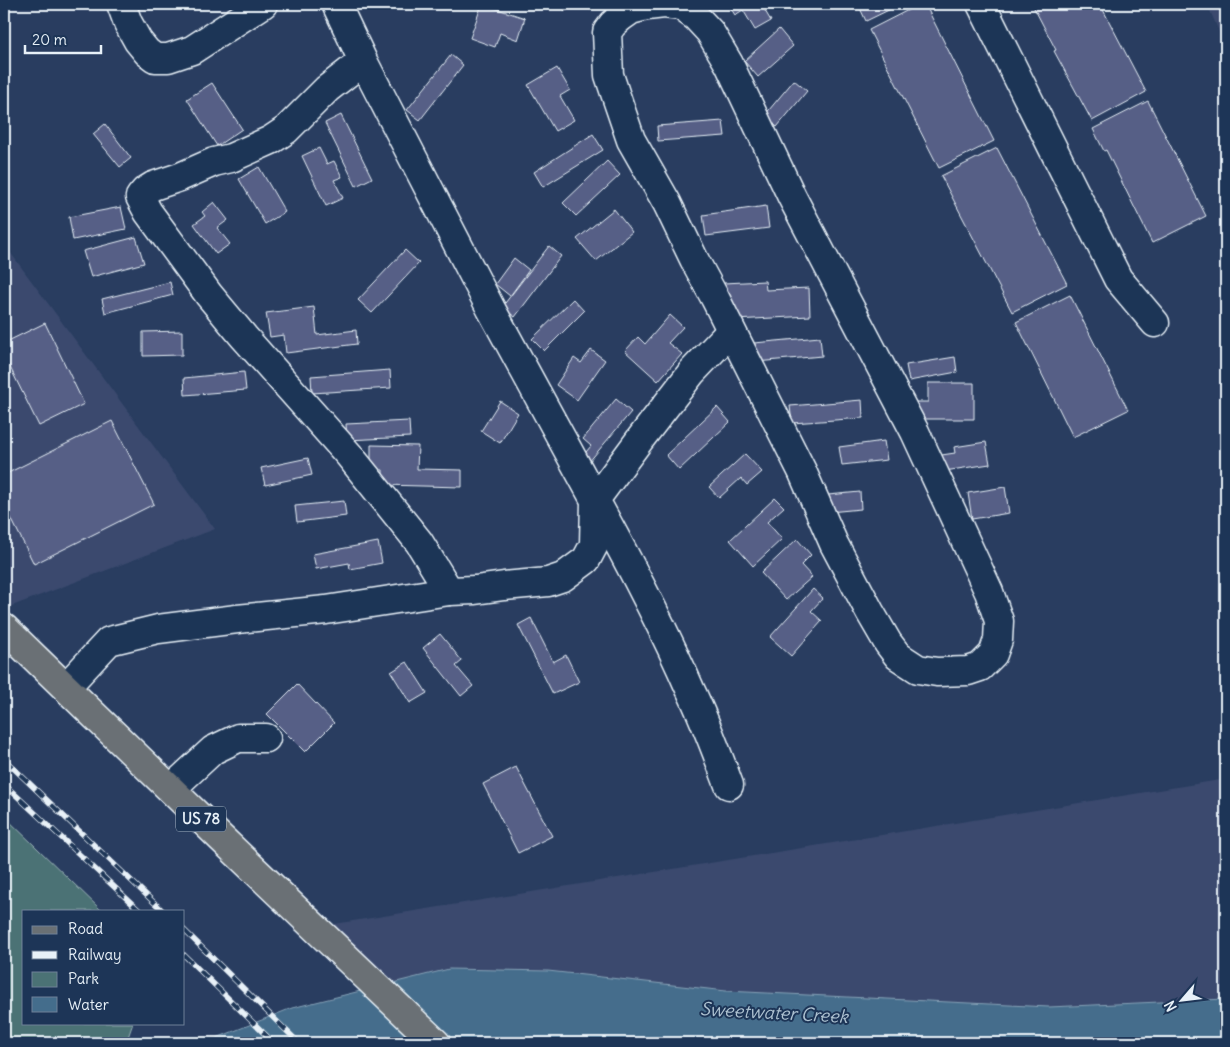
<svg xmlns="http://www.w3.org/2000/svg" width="1230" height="1047" font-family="Delius,sans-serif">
<rect width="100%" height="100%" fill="#293d60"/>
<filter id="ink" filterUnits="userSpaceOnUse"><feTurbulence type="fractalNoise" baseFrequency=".02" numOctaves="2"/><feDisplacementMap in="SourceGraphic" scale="10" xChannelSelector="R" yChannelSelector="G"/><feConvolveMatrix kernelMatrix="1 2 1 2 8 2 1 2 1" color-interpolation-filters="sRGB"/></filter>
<g filter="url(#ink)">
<g fill="#3b4a6e">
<polygon points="1207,4 1226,4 1226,47"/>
<polygon points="4,244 215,529 4,609"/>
<polygon points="1226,779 1226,1043 437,1043 316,927"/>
</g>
<polygon fill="#4b7275" stroke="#9ab2b6" points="4,816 102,911 24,911 24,1023 133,1023 126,1043 4,1043"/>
<polygon fill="#446d8c" stroke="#86a2b7" points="449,969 548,971 726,991 1049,1007 1226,999 1226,1043 204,1043 292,1008"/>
<g fill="#575f86" stroke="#e8f1f8">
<polygon points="482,4 525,18 518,40 500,33 495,47 470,38"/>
<polygon points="561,4 579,4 565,11"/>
<polygon points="586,4 599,4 599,5 590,10"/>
<polygon points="728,4 761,4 771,21 755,30 743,10 735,15"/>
<polygon points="858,4 901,4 866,21"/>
<polygon points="920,4 925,4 994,141 939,168 869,30"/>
<polygon points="1032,4 1100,4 1146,92 1092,121 1054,51 1056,50"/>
<polygon points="779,29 793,46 758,77 744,61"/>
<polygon points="451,55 463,65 420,120 407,110"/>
<polygon points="557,68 570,90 560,96 574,120 555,131 528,85"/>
<polygon points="794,80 807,91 777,127 764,116"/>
<polygon points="212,83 242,129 217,146 187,99"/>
<polygon points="1148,101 1206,216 1152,243 1106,150 1104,151 1093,129"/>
<polygon points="341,115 372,178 356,186 325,123"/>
<polygon points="723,121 725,136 658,141 657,126"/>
<polygon points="105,124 131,158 120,167 93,134"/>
<polygon points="593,134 603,150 543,187 534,172"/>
<polygon points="319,148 327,164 334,161 342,177 334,180 343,198 326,206 302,156"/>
<polygon points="997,148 1067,284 1012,312 941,176"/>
<polygon points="607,161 620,175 576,216 563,203"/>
<polygon points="259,167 285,212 265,224 239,179"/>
<polygon points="214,202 228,220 217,228 230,244 216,254 194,224 205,216 202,212"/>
<polygon points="766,206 769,228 706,236 703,215"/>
<polygon points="121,207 126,229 73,240 69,217"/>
<polygon points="614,209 632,232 596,261 577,239"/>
<polygon points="136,237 144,263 91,277 83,251"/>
<polygon points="549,246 561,256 515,317 502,307"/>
<polygon points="405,250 419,263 372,313 358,300"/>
<polygon points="514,258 529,270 510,296 495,284"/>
<polygon points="765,281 766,290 809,288 810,316 735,320 725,306 724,283"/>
<polygon points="170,282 173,295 105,313 102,299"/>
<polygon points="1070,295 1128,410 1073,437 1016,322"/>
<polygon points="573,299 584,311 544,351 532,339"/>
<polygon points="314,307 317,335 356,330 357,344 286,353 284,335 270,337 266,313"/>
<polygon points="670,315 683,327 668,343 682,354 658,381 625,351 638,337 645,344"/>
<polygon points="45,323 84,404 39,426 4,355 4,343"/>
<polygon points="182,331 182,355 143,356 143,332"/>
<polygon points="820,337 822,356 756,362 754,343"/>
<polygon points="591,350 605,360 577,400 556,385 574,358 581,363"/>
<polygon points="955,357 957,372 909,381 906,365"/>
<polygon points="390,370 391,388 312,393 311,376"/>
<polygon points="244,372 246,390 185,395 184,378"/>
<polygon points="928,383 974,383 974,419 910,419 910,402 928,402"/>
<polygon points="616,399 631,412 588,463 581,458 591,446 583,439"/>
<polygon points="862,400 863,418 792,423 790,406"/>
<polygon points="500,401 518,413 500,443 481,431"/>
<polygon points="717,407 730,422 679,470 666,455"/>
<polygon points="112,421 154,504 34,564 4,504 4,475"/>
<polygon points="409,421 410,437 347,440 346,424"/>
<polygon points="884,441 887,460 842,465 839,447"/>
<polygon points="986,442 990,464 938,472 935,456 955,453 954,447"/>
<polygon points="371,445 418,446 417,469 462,470 462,487 383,485 383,470 371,469"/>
<polygon points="745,454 762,472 747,485 741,478 719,498 709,487"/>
<polygon points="308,458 312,475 265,485 261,468"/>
<polygon points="1005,487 1009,513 972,519 968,493"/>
<polygon points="860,492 861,509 829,512 828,495"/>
<polygon points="775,498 784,507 767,522 782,539 753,566 730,540"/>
<polygon points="344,501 346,516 297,522 295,506"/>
<polygon points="797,539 811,555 801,565 812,577 786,600 761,573"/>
<polygon points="378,542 382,563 350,569 349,563 316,569 313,554"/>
<polygon points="813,589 823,598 811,611 822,621 791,656 770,637"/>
<polygon points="531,618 553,662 566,655 579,682 553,694 518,625"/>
<polygon points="440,634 462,661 456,666 473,686 461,696 423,648"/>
<polygon points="407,662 427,693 410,703 391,672"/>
<polygon points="297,684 334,723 305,752 267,714"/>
<polygon points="516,767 552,836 518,853 483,784"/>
</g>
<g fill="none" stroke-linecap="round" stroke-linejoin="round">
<defs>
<g id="minor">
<polyline points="121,4 128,23 138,41 147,52 155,58 168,58 192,50 263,4"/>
<polyline points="336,4 363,61 491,309 595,500 594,545 586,560 563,577 548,582 504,586 475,590 449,591 419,542 349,455 244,337 209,295 148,212 140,197 145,191 153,186 180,177 214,162 231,158 271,140 286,130 327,89 363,61"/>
<polygon points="664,4 681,6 696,17 710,32 729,64 792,197 915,432 989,592 999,621 998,640 993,654 980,667 968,671 937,672 918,669 898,656 888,643 870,612 834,544 802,471 715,298 694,259 667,203 631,140 616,96 609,75 607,32 613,24 621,17 631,10 647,6"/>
<polyline points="981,4 1118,279 1155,323"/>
<polyline points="66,687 109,641 158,629 237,619 326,610 449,591"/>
<path d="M729 785C717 753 705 720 690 689 662 624 629 562 595 500L641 438 692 372 731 331"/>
<polyline points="171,789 213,750 238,738 266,738"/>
</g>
<polyline id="major" points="4,628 222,839 436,1043"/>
</defs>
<use href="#minor" stroke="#e8f1f8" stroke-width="31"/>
<use href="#major" stroke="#e8f1f8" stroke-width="31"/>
<use href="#minor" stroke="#1d3557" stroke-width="28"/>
<use href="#major" stroke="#6a7074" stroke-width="28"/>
<defs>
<g id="rail">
<polyline points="4,759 163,911"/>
<polyline points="4,784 140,911"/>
<polyline points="184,930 299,1043"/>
<polyline points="184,955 274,1043"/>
</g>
</defs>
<use href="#rail" stroke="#e8f1f8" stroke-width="5.5"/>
<use href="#rail" stroke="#1d3557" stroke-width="4" stroke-dasharray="11" stroke-linecap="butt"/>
</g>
</g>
<g text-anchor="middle" stroke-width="4" stroke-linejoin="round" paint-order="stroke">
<rect fill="#1d3557" stroke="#abb9c8" stroke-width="1" x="176" y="806.5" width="50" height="25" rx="4"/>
<g font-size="15" font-weight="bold" fill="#e8f1f8">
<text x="201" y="824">US 78</text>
</g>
<g font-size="18" font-style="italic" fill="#afc3d2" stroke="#1d3557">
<text transform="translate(774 1013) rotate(3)" y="6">Sweetwater Creek</text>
</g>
</g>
<rect width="1230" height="1047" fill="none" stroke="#1d3557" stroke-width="20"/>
<rect x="10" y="10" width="1210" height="1027" fill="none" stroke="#e8f1f8" stroke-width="2" filter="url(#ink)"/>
<rect x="22" y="910" width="162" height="115" fill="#1d3557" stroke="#6e8097"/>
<rect x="32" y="926" width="25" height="8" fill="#6a7074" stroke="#6e8097"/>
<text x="68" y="934" font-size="15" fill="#e8f1f8">Road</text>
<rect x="32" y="951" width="25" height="8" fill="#e8f1f8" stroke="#6e8097"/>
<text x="68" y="960" font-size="15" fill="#e8f1f8">Railway</text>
<rect x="32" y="972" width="25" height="15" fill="#4b7275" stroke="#6e8097"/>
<text x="68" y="984" font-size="15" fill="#e8f1f8">Park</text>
<rect x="32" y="997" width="25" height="15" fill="#446d8c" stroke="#6e8097"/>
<text x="68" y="1010" font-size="15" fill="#e8f1f8">Water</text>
<g transform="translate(1182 1000) rotate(242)" stroke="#1d3557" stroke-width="4" paint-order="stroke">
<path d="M0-4L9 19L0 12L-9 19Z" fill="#e8f1f8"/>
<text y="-8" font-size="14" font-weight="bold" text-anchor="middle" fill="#e8f1f8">N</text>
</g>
<path d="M25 45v8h76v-8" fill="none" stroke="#e8f1f8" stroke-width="2.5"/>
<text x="32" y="45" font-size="15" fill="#e8f1f8" stroke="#1d3557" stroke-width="4" paint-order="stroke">20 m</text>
</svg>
